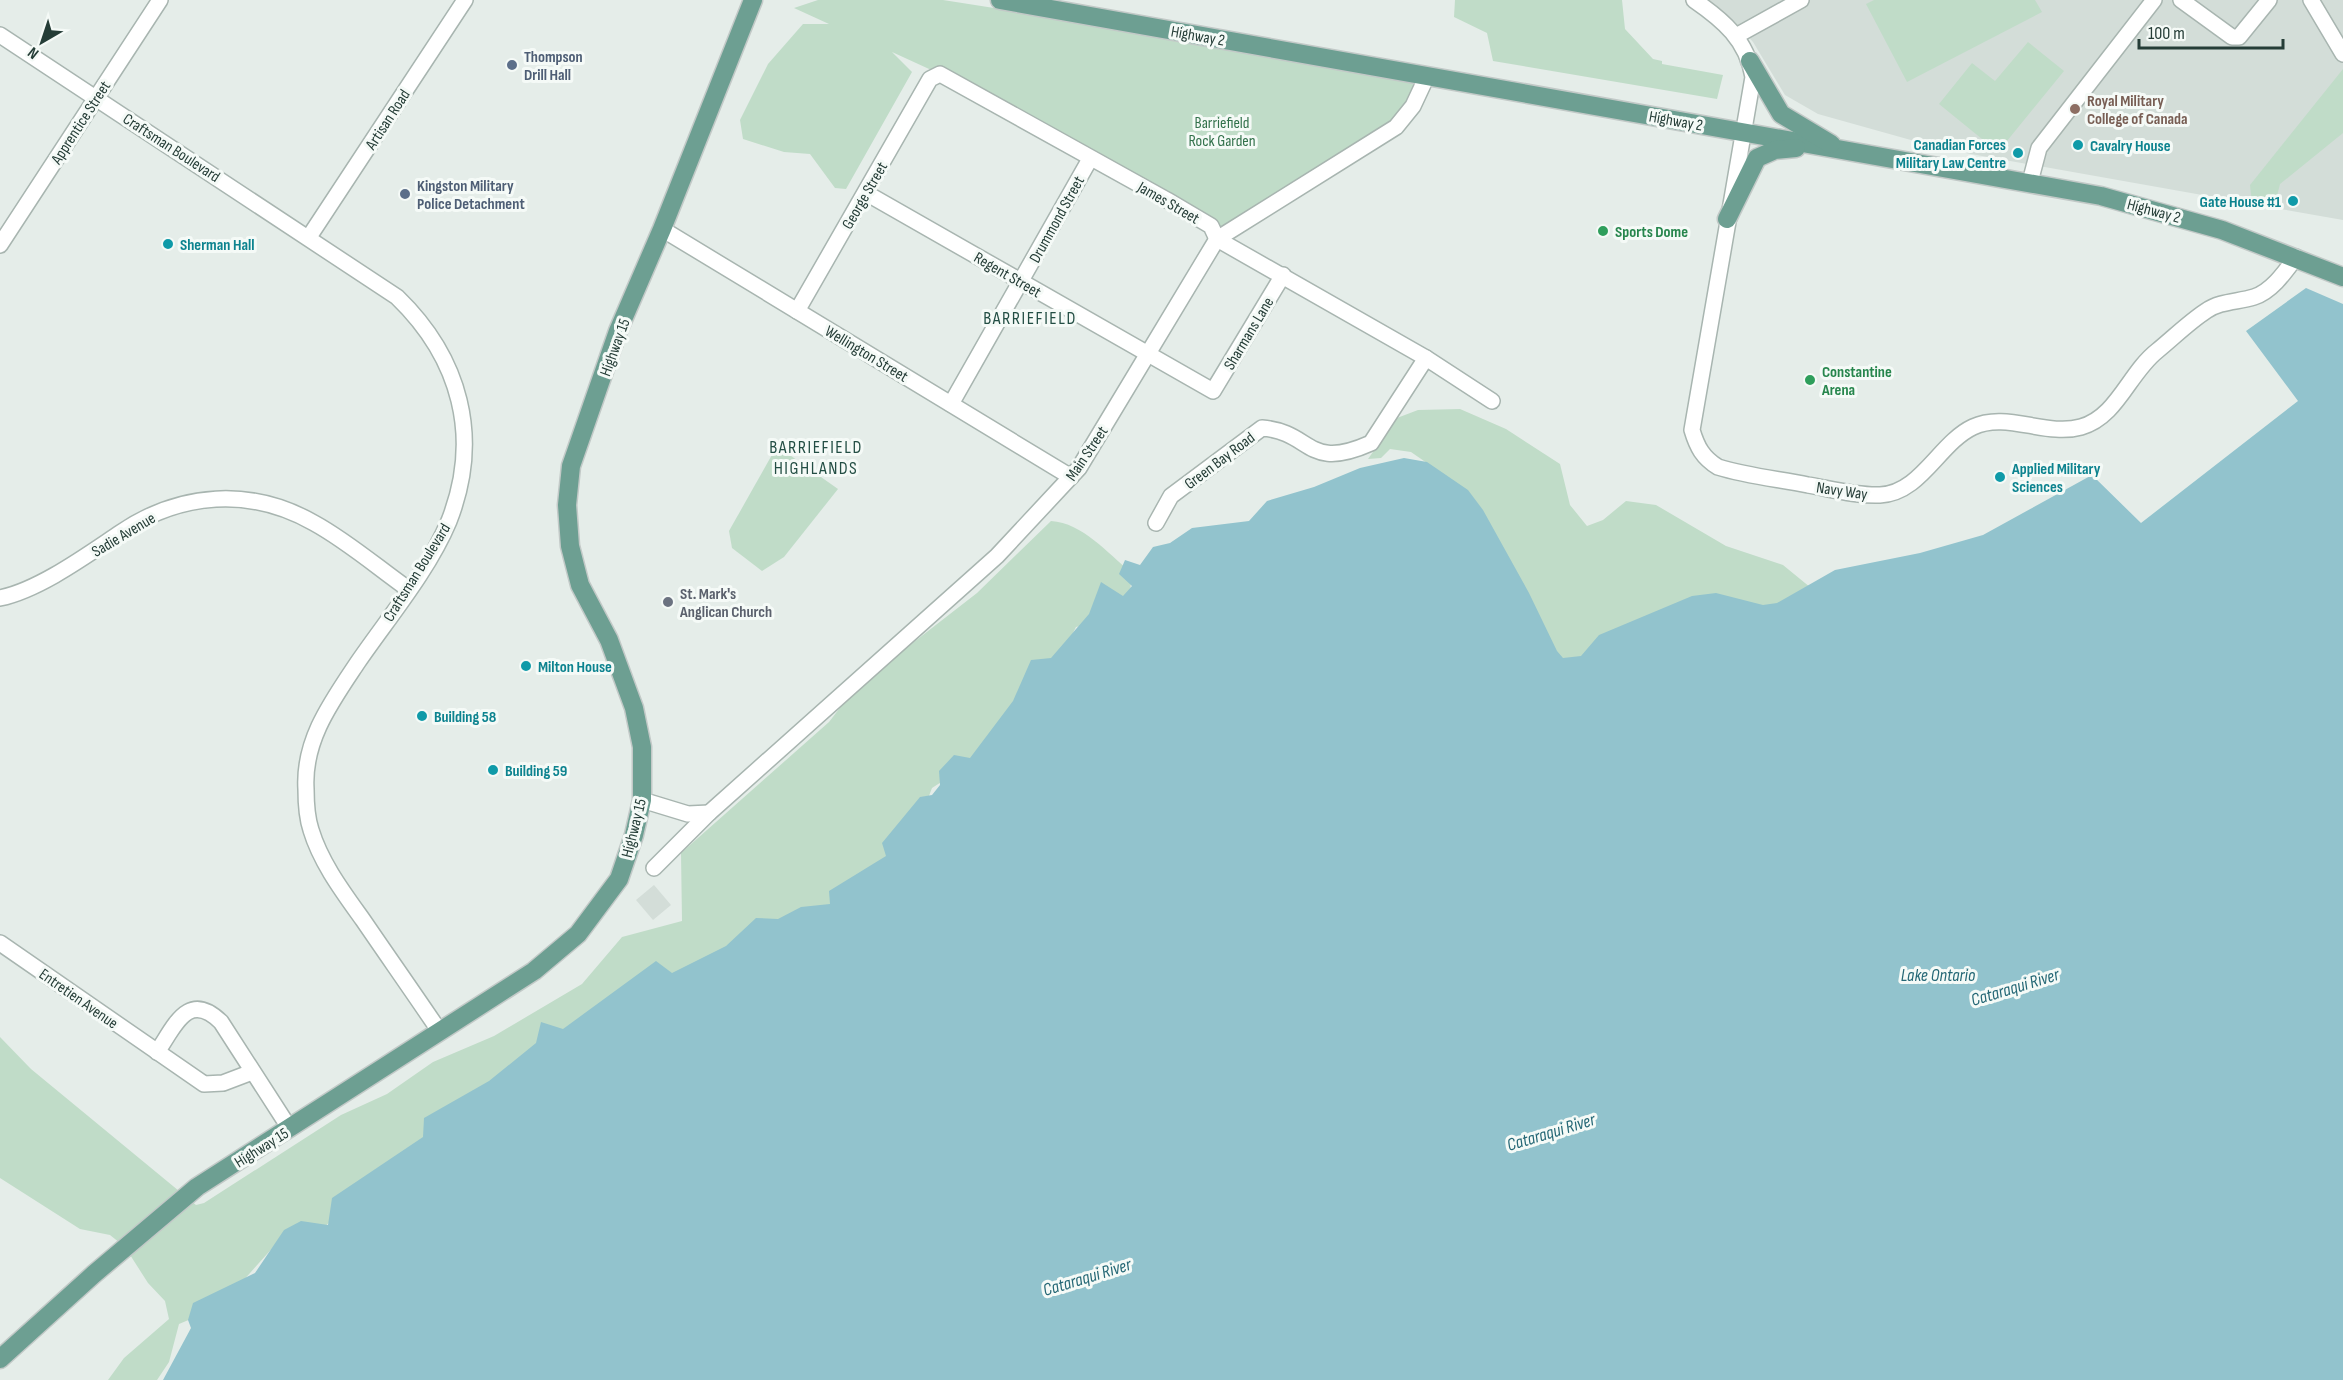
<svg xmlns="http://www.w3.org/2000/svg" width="2343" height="1380" font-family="'Sofia Sans Condensed',sans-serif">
<rect width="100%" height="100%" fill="#e5ede9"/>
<g fill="#d3ddd8">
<polygon points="1708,0 2343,0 2343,220 1943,149 1818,114 1785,95 1753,42 1734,21"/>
<polygon points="654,885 671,905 653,920 636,900"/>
</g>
<g fill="#c0dcc8">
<polygon points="818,0 943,0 1427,76 1407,117 1217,239 1211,226 940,74 892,52 912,72 846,189 835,188 810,154 784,152 743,139 740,120 768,64 803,24 829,24 794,8"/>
<polygon points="1455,0 1622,0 1625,29 1653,59 1662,61 1662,64 1723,75 1717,99 1493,61 1487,33 1454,17"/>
<polygon points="1874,0 2035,0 2042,12 1907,82 1866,4"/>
<polygon points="2028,42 2064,71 1998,152 1939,104 1972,63 1995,81"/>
<polygon points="2343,69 2343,133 2280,184 2275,204 2252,203 2250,185"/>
<polygon points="1460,409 1506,429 1560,464 1570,505 1587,526 1603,520 1626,501 1656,505 1726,546 1783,565 1816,592 1582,668 1552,666 1450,479 1411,452 1390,449 1381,458 1368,459 1397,418 1418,410"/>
<polygon points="777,446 838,489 784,557 762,571 732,548 729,531"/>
<path d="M1051 521C1083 523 1107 553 1131 572L1130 614 1076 627 1051 676 1016 697 1003 719 994 748 932 788 922 814 884 881 353 1200 318 1233 276 1244 233 1292 198 1316 179 1324 169 1362 157 1380H108L124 1358 169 1319 165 1301 148 1283 125 1247 110 1235 80 1229 0 1178V1037L31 1069 196 1205 204 1203 341 1115 387 1094 433 1062 494 1036 582 984 622 937 682 921 681 853 829 722 856 687 977 593Z"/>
</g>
<polygon fill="#92c3cd" points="2306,288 2343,304 2343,1380 163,1380 191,1328 188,1320 193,1303 255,1273 284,1230 301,1221 328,1225 332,1198 423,1137 424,1118 489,1081 536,1043 541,1022 563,1029 656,961 672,973 726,946 756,918 778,919 801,907 830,904 829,891 886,856 882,843 920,797 932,795 940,785 939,771 954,755 970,758 1013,701 1031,660 1051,658 1089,614 1101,582 1123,596 1132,586 1119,574 1125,560 1140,565 1153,547 1170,543 1192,528 1249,521 1267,501 1314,487 1360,468 1404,458 1427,462 1468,490 1483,510 1529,593 1557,651 1563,658 1581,656 1599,635 1692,596 1716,593 1763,605 1777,603 1835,570 1920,553 1983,535 2092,475 2141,523 2298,401 2246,331"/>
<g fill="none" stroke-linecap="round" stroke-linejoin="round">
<defs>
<g id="minor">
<path d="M1694 0C1723 20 1747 40 1753 77L1692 430C1697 447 1703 458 1718 467 1747 476 1778 479 1808 485 1831 489 1856 496 1880 495 1921 493 1939 443 1973 427 2006 411 2046 437 2081 427 2117 417 2129 373 2157 351 2173 338 2189 322 2206 311 2220 301 2238 302 2254 297 2272 291 2285 272 2296 257"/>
<polyline points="2181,0 2232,37 2239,37 2269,0"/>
<polyline points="2311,0 2343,54"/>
<path d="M0 35 397 297C460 358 482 437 449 521 428 571 389 617 358 662 332 701 303 740 306 789 306 802 307 818 311 830 321 863 343 892 363 920 389 958 415 995 440 1032"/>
<polyline points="1736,36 1801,0"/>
<polyline points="2030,182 2039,148 2154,0"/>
<polyline points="866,193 1213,391 1283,275"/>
<polyline points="662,229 1071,477"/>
<polyline points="309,237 465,0"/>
<polyline points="0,245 160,0"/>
<polyline points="797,311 930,79 940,74 1167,200 1211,226 1217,239 1426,358 1492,401"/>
<polyline points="951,404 1090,159"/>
<path d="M1156 523 1171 496 1262 428C1313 432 1306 472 1371 443L1426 358"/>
<path d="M0 598C39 590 87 555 120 533 180 492 251 487 314 523 347 541 377 567 408 589"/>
<polyline points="642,800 688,814 709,813"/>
<polyline points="654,868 709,813 997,556 1079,468 1217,239 1396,127 1413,106 1427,76"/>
<polyline points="0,943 204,1084 223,1083 252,1072"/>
<path d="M157 1052C175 1026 188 990 221 1022L290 1129"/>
</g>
<g id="major">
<polyline points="1000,0 2101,196 2222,230 2343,277"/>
<polyline points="1750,61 1781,114 1831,144"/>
<polyline points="1727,219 1757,158 1775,150 1796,148"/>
<polyline points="0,1359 94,1274 197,1187 534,971 578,934 619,879 634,835 642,800 642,747 634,708 609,640 580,585 570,546 567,505 571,466 618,331 662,229 753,0"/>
</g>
</defs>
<use href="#minor" stroke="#a8b5b0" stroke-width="18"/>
<use href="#major" stroke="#c2c9c7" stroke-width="21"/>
<use href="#minor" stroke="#fff" stroke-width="15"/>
<use href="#major" stroke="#6d9f92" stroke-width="18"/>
</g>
<g fill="#5c6f8a" stroke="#f5faf7" stroke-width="2">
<circle cx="512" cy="65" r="6"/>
<circle cx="405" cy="194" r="6"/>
</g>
<circle fill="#8d6e63" stroke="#f5faf7" stroke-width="2" cx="2075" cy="109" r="6"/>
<g fill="#0f9aa8" stroke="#f5faf7" stroke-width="2">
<circle cx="2078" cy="145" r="6"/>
<circle cx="2018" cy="153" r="6"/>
<circle cx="2293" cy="201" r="6"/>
<circle cx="168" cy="244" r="6"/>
<circle cx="2000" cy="477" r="6"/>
<circle cx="526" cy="666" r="6"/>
<circle cx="422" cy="716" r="6"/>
<circle cx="493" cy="770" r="6"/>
</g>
<g fill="#2e9e5b" stroke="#f5faf7" stroke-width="2">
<circle cx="1603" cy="231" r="6"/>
<circle cx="1810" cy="380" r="6"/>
</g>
<circle fill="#6b7280" stroke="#f5faf7" stroke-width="2" cx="668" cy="602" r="6"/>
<g text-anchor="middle" stroke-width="6" stroke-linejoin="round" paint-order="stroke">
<g font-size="16" fill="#253d37" stroke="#f5faf7">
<text transform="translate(1198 35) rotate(10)" y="6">Highway 2</text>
<text transform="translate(387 119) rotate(-57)" y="6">Artisan Road</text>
<text transform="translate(1676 120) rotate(10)" y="6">Highway 2</text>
<text transform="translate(80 122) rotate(-57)" y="6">Apprentice Street</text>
<text transform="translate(172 147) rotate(33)" y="6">Craftsman Boulevard</text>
<text transform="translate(864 195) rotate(-60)" y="6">George Street</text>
<text transform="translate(1169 202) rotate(30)" y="6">James Street</text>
<text transform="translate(2154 210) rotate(15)" y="6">Highway 2</text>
<text transform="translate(1056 219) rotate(-61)" y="6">Drummond Street</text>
<text transform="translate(1008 274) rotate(30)" y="6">Regent Street</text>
<text transform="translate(1248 333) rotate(-59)" y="6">Sharmans Lane</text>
<text transform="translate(614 347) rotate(-70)" y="6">Highway 15</text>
<text transform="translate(867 353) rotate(31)" y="6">Wellington Street</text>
<text transform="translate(1086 453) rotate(-56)" y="6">Main Street</text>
<text transform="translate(1219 460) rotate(-37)" y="6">Green Bay Road</text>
<text transform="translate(1842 490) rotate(8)" y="6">Navy Way</text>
<text transform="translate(123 534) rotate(-31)" y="6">Sadie Avenue</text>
<text transform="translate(416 572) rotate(-58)" y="6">Craftsman Boulevard</text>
<text transform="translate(633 828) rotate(-76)" y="6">Highway 15</text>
<text transform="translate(79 998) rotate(35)" y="6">Entretien Avenue</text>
<text transform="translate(261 1147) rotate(-32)" y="6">Highway 15</text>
</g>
<g font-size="16" font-weight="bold" fill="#4e5e75" stroke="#f5faf7" text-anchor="start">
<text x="524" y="62">Thompson<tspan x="524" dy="18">Drill Hall</tspan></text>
<text x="417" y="191">Kingston Military<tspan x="417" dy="18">Police Detachment</tspan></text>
</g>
<g font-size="16" font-weight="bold" fill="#785e54" stroke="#f5faf7" text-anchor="start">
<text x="2087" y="106">Royal Military<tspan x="2087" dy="18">College of Canada</tspan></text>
</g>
<g font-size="16" fill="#32714b" stroke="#f5faf7">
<text x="1222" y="128">Barriefield<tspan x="1222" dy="18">Rock Garden</tspan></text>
</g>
<g font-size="16" font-weight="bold" fill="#0d838f" stroke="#f5faf7" text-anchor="start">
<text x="2006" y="150" text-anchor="end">Canadian Forces<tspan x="2006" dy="18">Military Law Centre</tspan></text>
<text x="2090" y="151">Cavalry House</text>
<text x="2281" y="207" text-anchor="end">Gate House #1</text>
<text x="180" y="250">Sherman Hall</text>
<text x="2012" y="474">Applied Military<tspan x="2012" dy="18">Sciences</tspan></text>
<text x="538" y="672">Milton House</text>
<text x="434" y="722">Building 58</text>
<text x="505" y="776">Building 59</text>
</g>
<g font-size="16" font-weight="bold" fill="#27864d" stroke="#f5faf7" text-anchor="start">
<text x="1615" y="237">Sports Dome</text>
<text x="1822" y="377">Constantine<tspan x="1822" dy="18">Arena</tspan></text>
</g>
<g font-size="16" font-weight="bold" fill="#5b616d" stroke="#f5faf7" text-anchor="start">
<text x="680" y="599">St. Mark's<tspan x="680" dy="18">Anglican Church</tspan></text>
</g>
<g font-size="18" letter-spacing="1.5" fill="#234e44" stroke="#f5faf7">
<text x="1030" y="324">BARRIEFIELD</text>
<text x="816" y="453">BARRIEFIELD<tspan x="816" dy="21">HIGHLANDS</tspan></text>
</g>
<g font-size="18" font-style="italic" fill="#246775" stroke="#f5faf7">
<text x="1938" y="981">Lake Ontario</text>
<text transform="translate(2015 987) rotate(-17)" y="6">Cataraqui River</text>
<text transform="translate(1551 1132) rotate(-17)" y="6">Cataraqui River</text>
<text transform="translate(1087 1277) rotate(-17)" y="6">Cataraqui River</text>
</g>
</g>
<g transform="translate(42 42) rotate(219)" stroke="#f5faf7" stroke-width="4.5" paint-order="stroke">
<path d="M0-4.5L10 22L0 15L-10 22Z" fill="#253d37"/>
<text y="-9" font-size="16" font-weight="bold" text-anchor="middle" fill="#253d37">N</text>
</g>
<path d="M2139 39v9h144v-9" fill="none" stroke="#253d37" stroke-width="3"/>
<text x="2148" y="39" font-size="18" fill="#253d37" stroke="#f5faf7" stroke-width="4.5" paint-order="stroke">100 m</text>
</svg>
